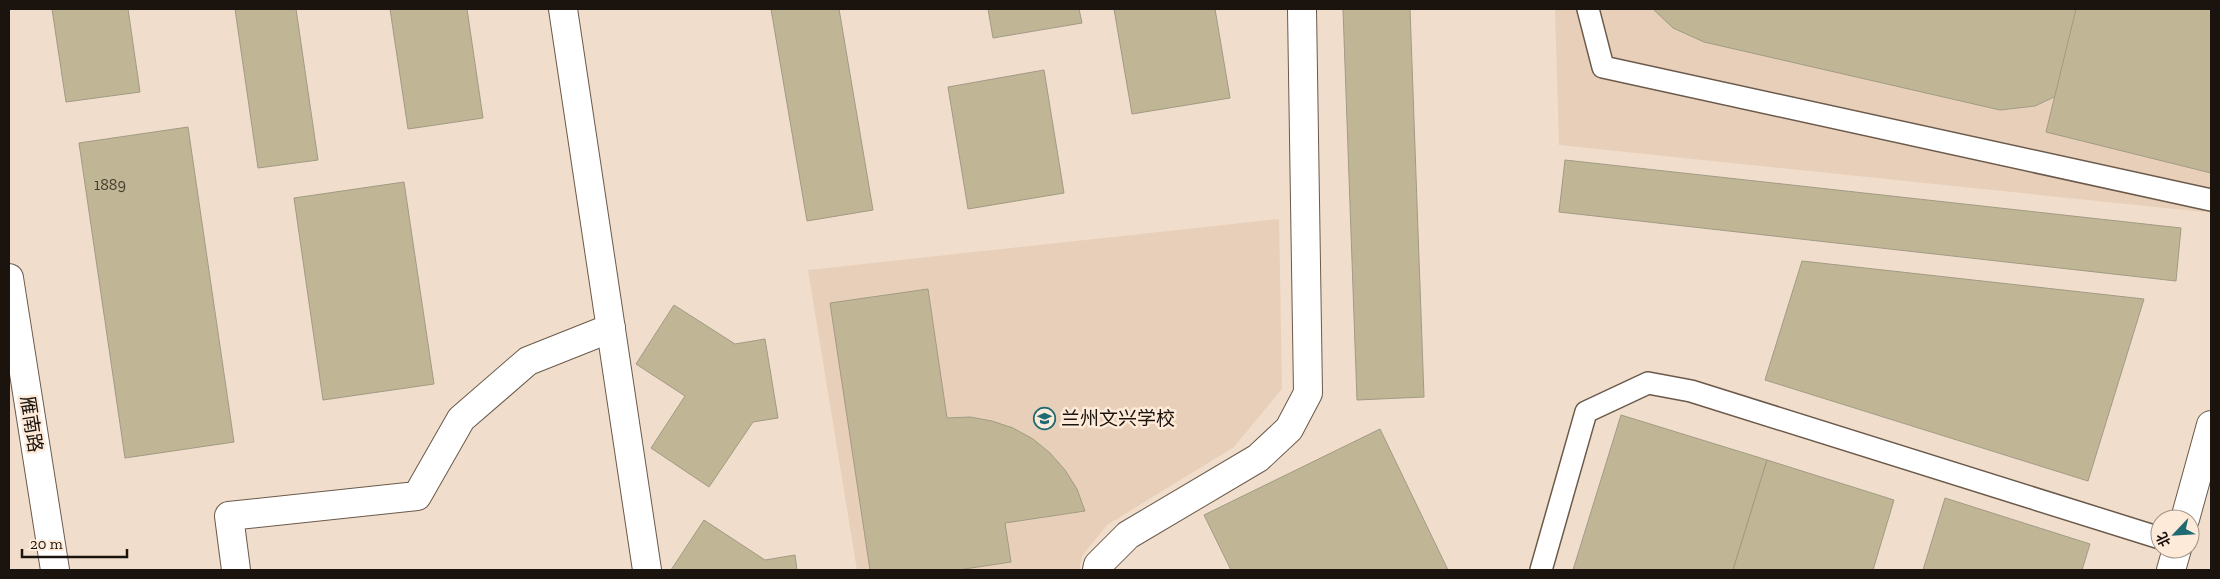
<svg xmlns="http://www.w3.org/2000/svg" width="2220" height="579" font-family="'Zilla Slab','Noto Sans SC',serif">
<rect width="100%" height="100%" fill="#f0ddcb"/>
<g fill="#e8cfb9">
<polygon points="1555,9 2211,9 2211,190 2204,212 1559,145"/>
<polygon points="1279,219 1282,389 1234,447 1107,525 1082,556 1079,570 857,570 808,270"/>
</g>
<g fill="#c0b696" stroke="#a19b84">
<polygon points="52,9 128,9 140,92 66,102"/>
<polygon points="235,9 296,9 318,160 258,168"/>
<polygon points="390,9 467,9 483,118 408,129"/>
<polygon points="771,9 839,9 873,210 807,221"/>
<polygon points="988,9 1079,9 1082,23 993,38"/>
<polygon points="1114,9 1215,9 1230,98 1132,114"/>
<polygon points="1343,9 1410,9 1424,397 1357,400"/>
<polygon points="1653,9 2114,9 2108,36 2092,67 2067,91 2035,106 2000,110 1704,42 1673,28"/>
<polygon points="2076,9 2211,9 2211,173 2046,132"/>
<polygon points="1044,70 1064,193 968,209 948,87"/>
<polygon points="188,127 234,442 125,458 79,143"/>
<polygon points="1565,160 2181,228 2176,281 1559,212"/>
<polygon points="404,182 434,384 323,400 294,198"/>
<polygon points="1802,261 2144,299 2088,481 1765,380"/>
<polygon points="928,289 947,418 970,417 992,421 1013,428 1033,439 1050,453 1065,470 1077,489 1085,511 1005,523 1011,562 958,570 870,570 830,303"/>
<polygon points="674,305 735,344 765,339 778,418 753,422 709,487 651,448 685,396 636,364"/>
<polygon points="1621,415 1767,460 1733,570 1573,570"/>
<polygon points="1380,429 1448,570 1231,570 1204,515"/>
<polygon points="1767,460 1894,500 1873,570 1733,570"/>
<polygon points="1945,498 2090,544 2082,570 1923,570"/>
<polygon points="704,520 765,560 795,555 797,570 671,570"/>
</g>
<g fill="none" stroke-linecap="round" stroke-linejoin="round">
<defs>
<g id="lane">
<polyline points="1588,9 1603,67 2211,200"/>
<polyline points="1541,570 1586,412 1648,383 1691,391 2160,538"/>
</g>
<g id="street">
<polyline points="563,9 647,570"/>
<polyline points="236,570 229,516 417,496 461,419 528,361 611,328"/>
<polyline points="1097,570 1098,565 1128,535 1258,458 1289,429 1308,393 1302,9"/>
</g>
<g id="secondary">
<polyline points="9,278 55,570"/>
<polyline points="2185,519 2211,425"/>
<polyline points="2171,570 2177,549"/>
</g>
</defs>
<use href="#lane" stroke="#6b5a4b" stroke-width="24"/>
<use href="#street" stroke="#6b5a4b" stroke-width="30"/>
<use href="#secondary" stroke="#6b5a4b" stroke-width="30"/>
<use href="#lane" stroke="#fff" stroke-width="21"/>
<use href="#street" stroke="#fff" stroke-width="28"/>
<use href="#secondary" stroke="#fff" stroke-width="28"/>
</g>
<defs>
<symbol id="school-ring" viewBox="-11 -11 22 22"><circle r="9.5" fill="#feead8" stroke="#1f6a73" stroke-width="1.5"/><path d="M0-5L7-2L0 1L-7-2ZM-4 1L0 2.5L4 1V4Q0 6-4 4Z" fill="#1f6a73"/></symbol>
</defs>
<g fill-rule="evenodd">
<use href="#school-ring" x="1032" y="406" width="25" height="25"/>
</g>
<g text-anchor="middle" stroke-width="5" stroke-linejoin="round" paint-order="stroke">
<g font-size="16" fill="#443c30">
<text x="110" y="190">1889</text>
</g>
<g font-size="19" fill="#1b140e" stroke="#feead8" text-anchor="start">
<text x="1061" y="425">兰州文兴学校</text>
</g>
<g font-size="19" fill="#1b140e" stroke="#feead8">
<text transform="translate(32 424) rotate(81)" y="7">雁南路</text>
</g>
</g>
<rect width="2220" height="579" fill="none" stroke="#1b140e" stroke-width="20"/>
<g transform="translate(2175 534) rotate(245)"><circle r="24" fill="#feead8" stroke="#a39487"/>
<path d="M0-4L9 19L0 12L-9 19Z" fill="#1f6a73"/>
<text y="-8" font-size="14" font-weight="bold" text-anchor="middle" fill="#1b140e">北</text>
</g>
<path d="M22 549v8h105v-8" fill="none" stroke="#1b140e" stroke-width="2.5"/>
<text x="30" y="549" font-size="15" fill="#1b140e" stroke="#feead8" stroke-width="4" paint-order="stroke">20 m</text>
</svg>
